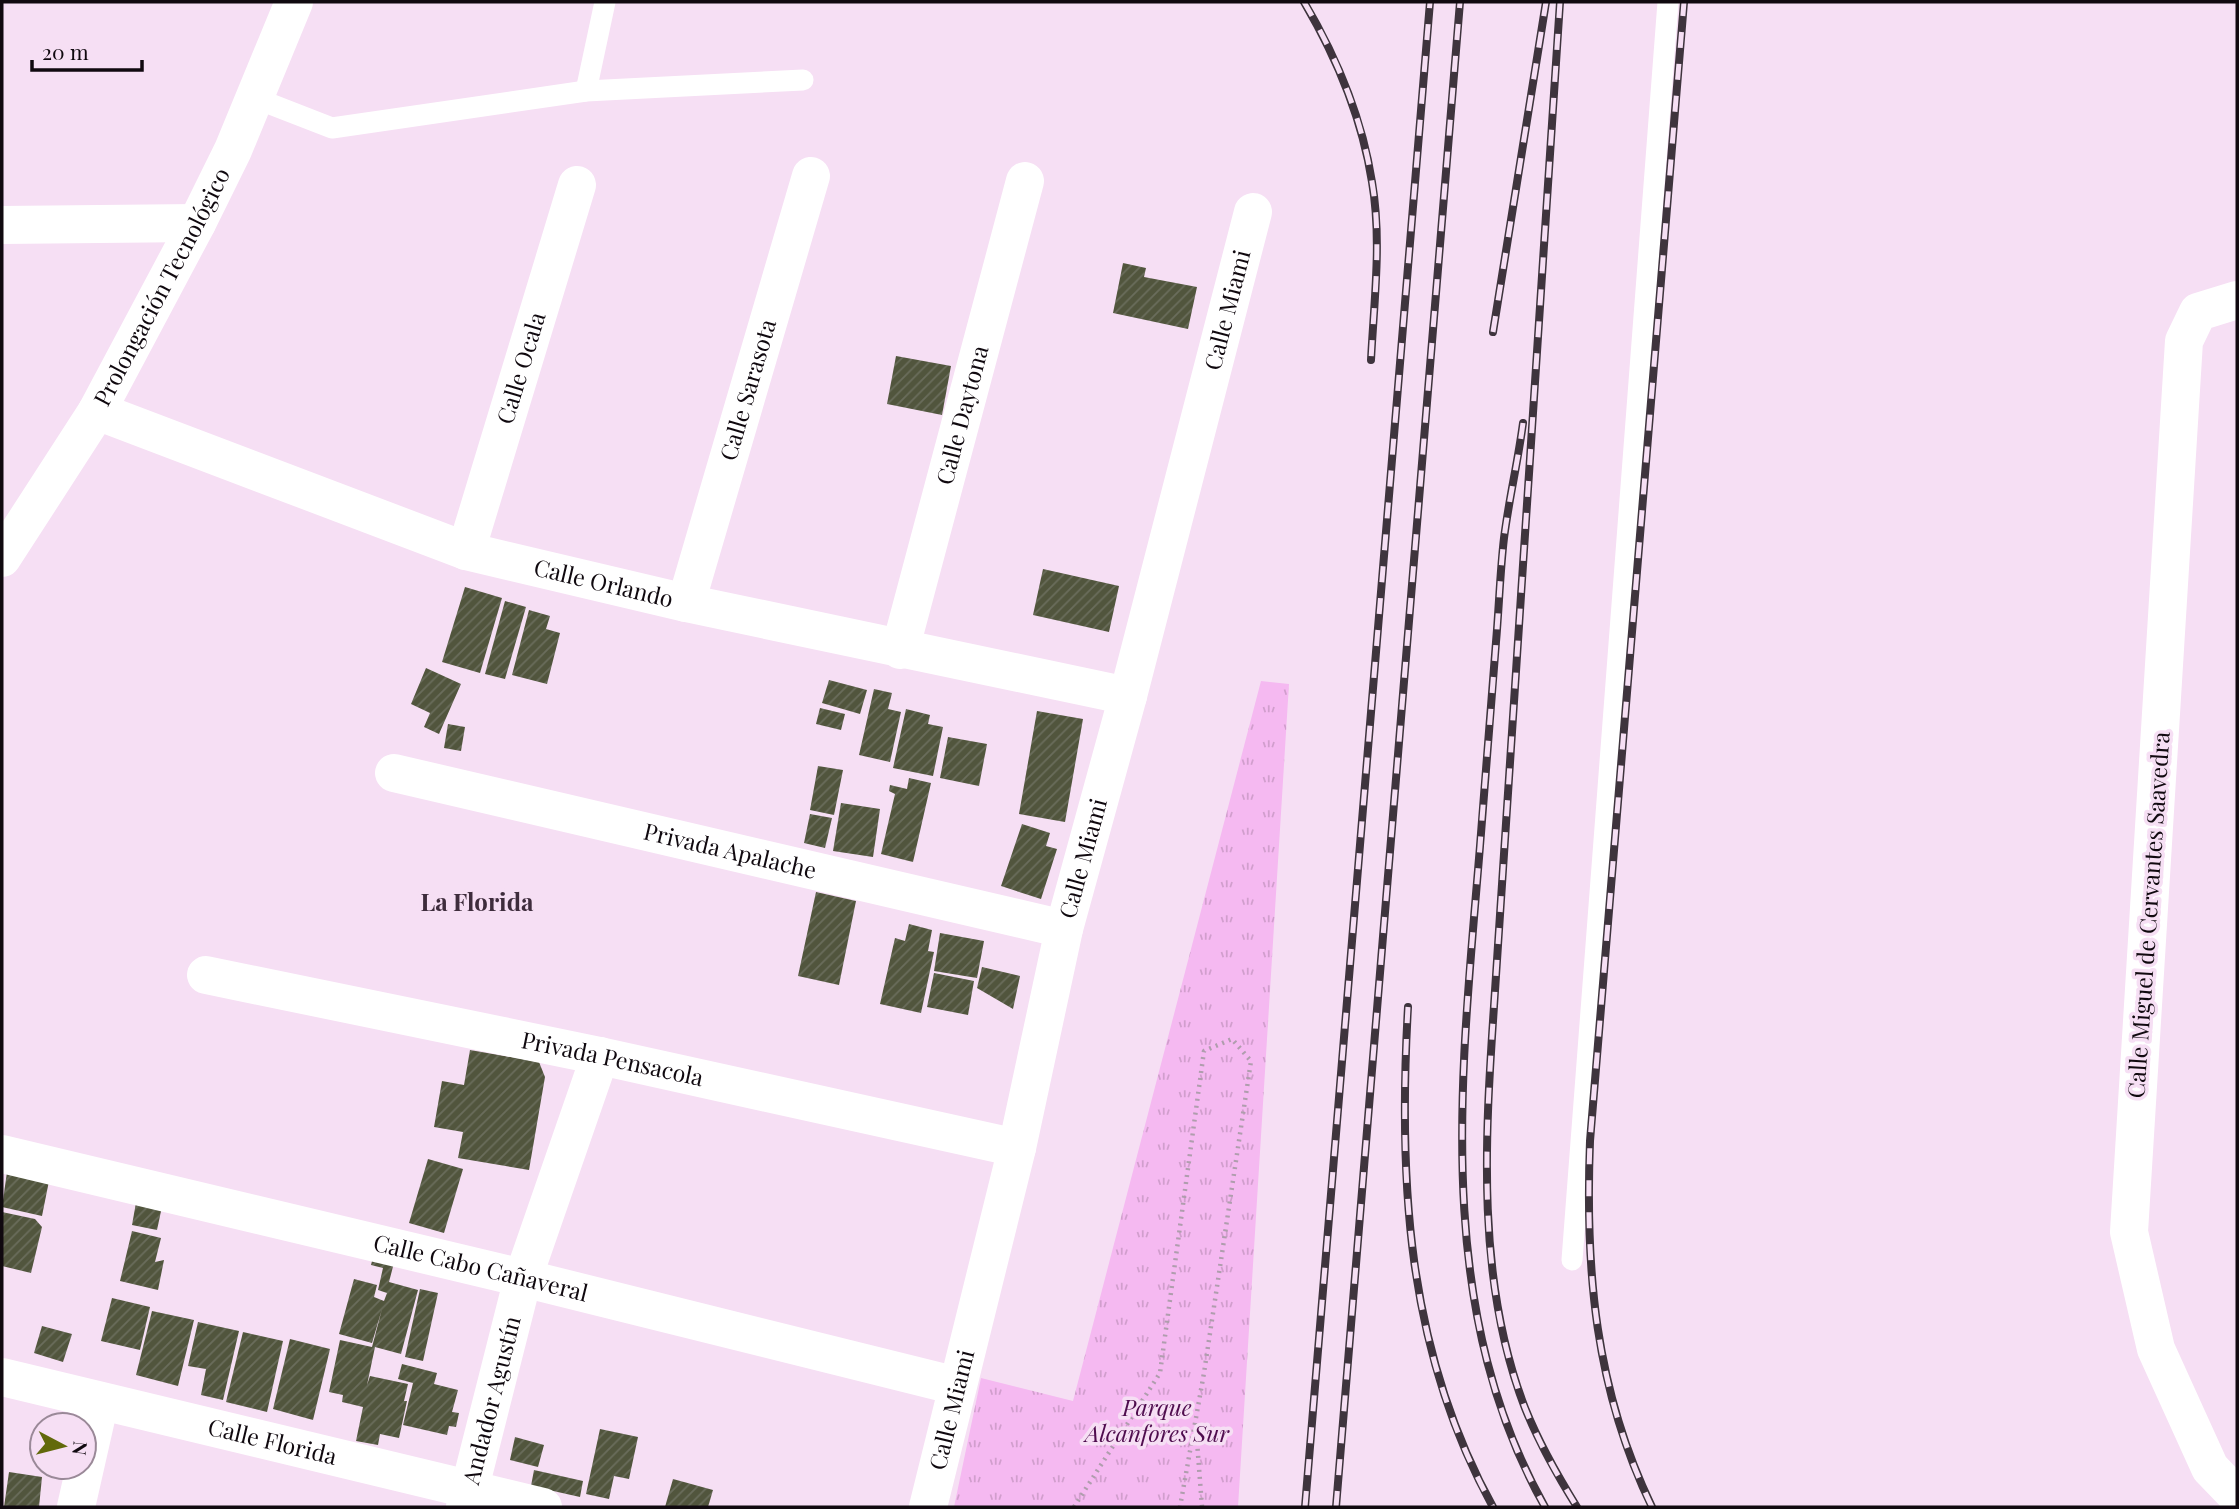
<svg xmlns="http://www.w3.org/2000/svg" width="2239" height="1509" font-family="'Playfair Display',serif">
<defs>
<pattern id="park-tufts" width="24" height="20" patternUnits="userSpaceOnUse" patternTransform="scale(1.75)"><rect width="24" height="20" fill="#f5b9f1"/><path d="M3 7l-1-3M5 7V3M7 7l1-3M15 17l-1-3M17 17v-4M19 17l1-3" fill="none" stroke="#d19ecd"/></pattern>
<pattern id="building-hatch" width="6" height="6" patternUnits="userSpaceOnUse" patternTransform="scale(1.75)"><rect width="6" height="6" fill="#51553d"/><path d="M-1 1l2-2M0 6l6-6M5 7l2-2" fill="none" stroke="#6a6d5c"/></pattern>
</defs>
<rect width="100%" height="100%" fill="#f6dff4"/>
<polygon fill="url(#park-tufts)" points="1261,681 1289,684 1238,1507 954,1507 981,1378 1073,1401"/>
<g fill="url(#building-hatch)">
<polygon points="1123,263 1146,268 1144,277 1197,287 1188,329 1113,313"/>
<polygon points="896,356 951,366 942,415 887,404"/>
<polygon points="1043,569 1119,586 1109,632 1033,615"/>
<polygon points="465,587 502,598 480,673 442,662"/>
<polygon points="505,601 526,607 505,679 485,674"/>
<polygon points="529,610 550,616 546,629 560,633 547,684 512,675"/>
<polygon points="426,668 461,684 439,734 424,727 430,713 411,704"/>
<polygon points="829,680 867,690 860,714 822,703"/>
<polygon points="874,689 892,693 888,709 901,712 890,762 859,755"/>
<polygon points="820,708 845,714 841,730 816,724"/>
<polygon points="906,709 930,715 928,724 943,727 933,776 893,768"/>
<polygon points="1037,711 1083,719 1065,822 1019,814"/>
<polygon points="448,724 465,727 461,751 444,748"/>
<polygon points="948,737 987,744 979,786 940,778"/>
<polygon points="818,766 843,770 834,815 810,810"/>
<polygon points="909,778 931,783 913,862 881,854 895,794 889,791 890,785 907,789"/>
<polygon points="841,803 880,809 873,857 833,851"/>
<polygon points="810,814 832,818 825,848 804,843"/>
<polygon points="1022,824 1050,833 1046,846 1057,849 1041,899 1001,886"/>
<polygon points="816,892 856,901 839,985 798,976"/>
<polygon points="909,924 932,930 928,951 934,952 921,1013 880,1004 895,938 905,941"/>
<polygon points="940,933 984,941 977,978 934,971"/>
<polygon points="982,967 1020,976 1013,1009 977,988"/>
<polygon points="934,973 974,981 968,1015 927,1007"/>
<polygon points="470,1050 539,1062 545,1077 529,1170 458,1158 463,1132 434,1127 442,1081 464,1085"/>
<polygon points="428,1159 463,1169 444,1233 409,1223"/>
<polygon points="7,1172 49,1181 42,1216 2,1207"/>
<polygon points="137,1197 163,1202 157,1230 132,1225"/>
<polygon points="2,1212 35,1219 42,1227 31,1273 2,1266"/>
<polygon points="132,1231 161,1238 155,1262 164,1260 158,1290 120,1281"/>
<polygon points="375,1249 396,1255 389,1282 418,1290 401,1354 375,1347 367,1385 370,1376 408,1384 404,1401 407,1401 399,1438 380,1434 378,1445 356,1441 363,1407 342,1402 343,1395 329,1392 340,1340 372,1347 382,1309 372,1343 339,1334 354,1279 377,1285 374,1297 384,1301 387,1293 378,1290 383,1268 371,1265"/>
<polygon points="420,1289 438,1293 423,1361 405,1357"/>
<polygon points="112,1298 150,1307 140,1350 101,1341"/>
<polygon points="152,1311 194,1320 178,1386 136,1375"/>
<polygon points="198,1322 239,1331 223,1400 201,1395 206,1369 188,1366"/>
<polygon points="42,1326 72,1334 63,1362 34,1353"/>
<polygon points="243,1332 283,1341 267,1412 226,1402"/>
<polygon points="290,1339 330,1349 313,1420 273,1409"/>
<polygon points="402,1364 437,1373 434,1384 458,1390 452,1412 459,1413 456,1427 449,1426 447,1435 403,1425 413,1383 398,1379"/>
<polygon points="600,1429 638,1437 629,1479 614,1476 609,1499 586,1494"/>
<polygon points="515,1437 544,1445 538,1467 510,1460"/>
<polygon points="534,1470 583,1481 580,1497 531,1486"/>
<polygon points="9,1472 42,1477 39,1507 4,1507"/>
<polygon points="673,1479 713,1490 708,1507 665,1507"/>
</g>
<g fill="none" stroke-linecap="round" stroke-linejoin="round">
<g stroke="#af9dad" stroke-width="4.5" stroke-dasharray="2 5" stroke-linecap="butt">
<polyline points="1196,1428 1202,1507"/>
<polyline points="1074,1507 1160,1373 1204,1051 1232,1039 1251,1061 1204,1373 1180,1507"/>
</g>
<g stroke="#fff" stroke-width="21">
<polyline points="586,91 605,2"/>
<polyline points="255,98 332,128 586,91 803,80"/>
<polyline points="1572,1260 1668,2"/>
</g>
<g stroke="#fff" stroke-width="38">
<polyline points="2,225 197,223"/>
<polyline points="2237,300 2198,312 2184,341 2129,1232 2156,1349 2210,1468 2237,1496"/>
<path id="s1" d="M97 411 466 551 686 603 1128 696"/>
<path id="s2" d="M466 551 577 185"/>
<path id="s3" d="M686 603 811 176"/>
<path id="s4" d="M900 650 1025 181"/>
<path id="s5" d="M394 773 1064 929"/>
<path id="s6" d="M206 975 600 1056 1017 1148"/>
<path id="s7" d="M2 1154 523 1278 957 1386"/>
<path id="s8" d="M2 1377 543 1507"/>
<polyline points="76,1507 100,1401"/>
<path id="s9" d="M465 1507 523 1278 600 1056"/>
<path id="s10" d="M928 1507 1017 1148 1064 929 1128 696 1253 212"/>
</g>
<path stroke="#fff" stroke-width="38" id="s11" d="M2 558 97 411 197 223 233 150 294 2"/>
<defs>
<g id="rail">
<path d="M1304 2C1337 58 1362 118 1372 182 1382 240 1374 301 1371 360"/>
<path d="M1560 2 1494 1006C1485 1139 1476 1281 1525 1408 1539 1443 1557 1475 1577 1507"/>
<polyline points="1493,332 1546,2"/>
<path d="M1523 423C1518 461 1509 499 1504 538 1500 572 1499 608 1496 642 1491 710 1485 778 1480 846 1462 1069 1431 1304 1545 1507"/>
<path d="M1408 1007C1398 1181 1407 1351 1493 1507"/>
<polyline points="1305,1507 1430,2"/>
<polyline points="1336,1507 1460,2"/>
<path d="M1652 1507C1595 1389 1585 1270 1590 1141L1684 2"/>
</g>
</defs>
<use href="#rail" stroke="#3e343d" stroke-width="8"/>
<use href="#rail" stroke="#f6dff4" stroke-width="5" stroke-dasharray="16" stroke-linecap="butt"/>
</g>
<g text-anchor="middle" stroke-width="7" stroke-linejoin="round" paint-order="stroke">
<g font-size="23" fill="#10090f" stroke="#f6dff4">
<text dy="8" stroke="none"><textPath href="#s11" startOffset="315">Prolongación Tecnológico</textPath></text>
<text dy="8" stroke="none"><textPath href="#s10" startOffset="1234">Calle Miami</textPath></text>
<text dy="8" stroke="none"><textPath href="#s2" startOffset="191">Calle Ocala</textPath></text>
<text dy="8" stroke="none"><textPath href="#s3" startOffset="222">Calle Sarasota</textPath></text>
<text dy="8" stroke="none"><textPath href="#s4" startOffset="243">Calle Daytona</textPath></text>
<text dy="8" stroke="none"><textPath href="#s1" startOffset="536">Calle Orlando</textPath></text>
<text dy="8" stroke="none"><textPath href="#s5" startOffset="345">Privada Apalache</textPath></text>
<text dy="8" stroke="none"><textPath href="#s10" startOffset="667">Calle Miami</textPath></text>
<text transform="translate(2149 915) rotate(-86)" y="8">Calle Miguel de Cervantes Saavedra</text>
<text dy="8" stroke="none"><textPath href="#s6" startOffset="415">Privada Pensacola</textPath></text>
<text dy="8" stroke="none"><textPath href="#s7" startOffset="492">Calle Cabo Cañaveral</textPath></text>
<text dy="8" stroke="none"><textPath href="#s9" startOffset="110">Andador Agustín</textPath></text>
<text dy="8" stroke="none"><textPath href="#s10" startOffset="100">Calle Miami</textPath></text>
<text dy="8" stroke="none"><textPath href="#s8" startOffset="278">Calle Florida</textPath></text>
</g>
<g font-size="23" font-style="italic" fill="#4f0d4e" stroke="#f6dff4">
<text x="1157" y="1416">Parque<tspan x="1157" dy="26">Alcanfores Sur</tspan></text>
</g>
<g font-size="24" font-weight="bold" fill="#3e2c3c" stroke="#f6dff4">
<text x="477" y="911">La Florida</text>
</g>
</g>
<rect width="2239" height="1509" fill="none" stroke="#10090f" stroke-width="7"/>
<g transform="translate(63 1446) rotate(97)"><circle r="33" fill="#f6dff4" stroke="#9a8998" stroke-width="2"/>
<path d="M0-5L12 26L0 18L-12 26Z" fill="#62690b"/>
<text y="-10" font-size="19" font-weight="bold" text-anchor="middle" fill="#10090f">N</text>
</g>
<path d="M32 60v10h110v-10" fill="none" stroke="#10090f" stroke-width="3.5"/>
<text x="42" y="60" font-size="21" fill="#10090f" stroke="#f6dff4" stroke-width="5" paint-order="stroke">20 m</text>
</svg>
